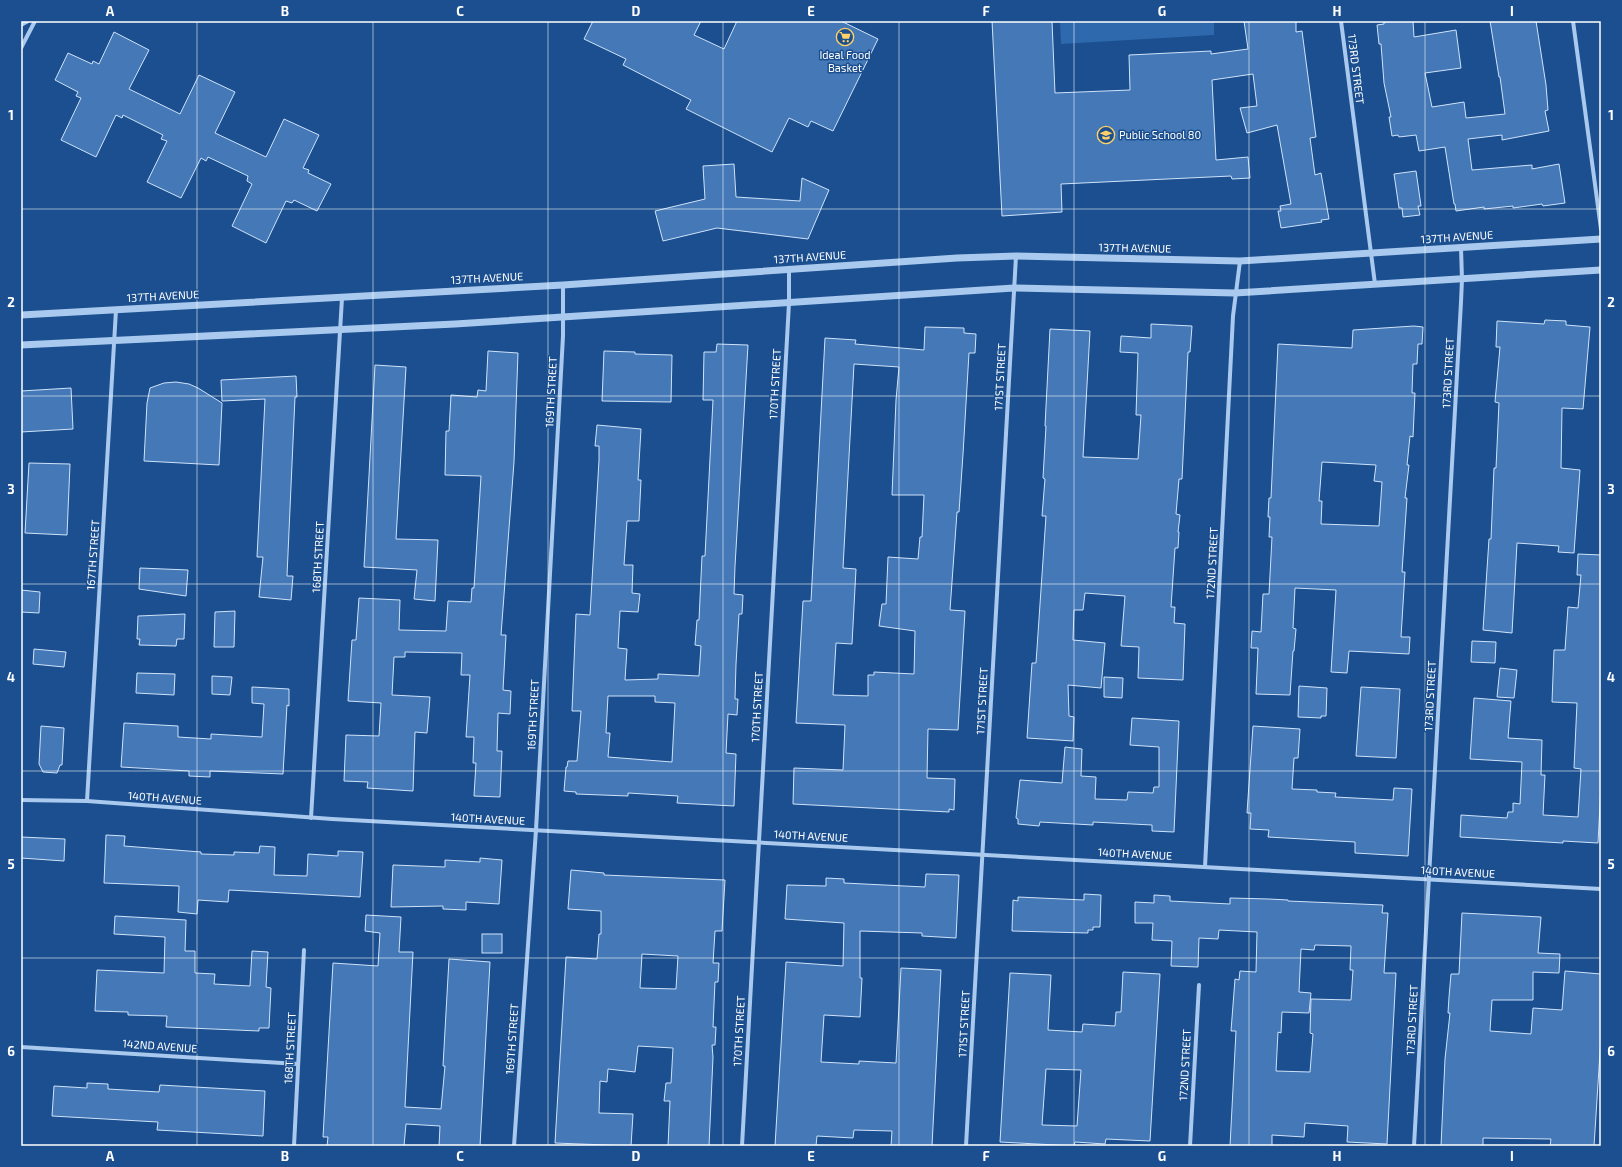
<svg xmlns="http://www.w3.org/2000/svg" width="1622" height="1167" font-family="'Exo 2',sans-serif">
<rect width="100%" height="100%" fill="#1b4f8f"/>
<polygon fill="#2e69ad" points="1060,21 1214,21 1214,35 1061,44"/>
<g fill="#4478b7" stroke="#cfe3fa" fill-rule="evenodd">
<polygon points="593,21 701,21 694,35 724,49 737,21 841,21 878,39 833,131 811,121 808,127 789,118 772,152 686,109 691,100 623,65 626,59 584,39"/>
<polygon points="992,21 1052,21 1055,93 1130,90 1129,55 1211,51 1211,54 1248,49 1244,21 1296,21 1296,32 1302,31 1316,137 1310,138 1315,175 1321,173 1329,219 1321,220 1322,222 1281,228 1278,211 1281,211 1280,206 1291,204 1277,125 1247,133 1240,108 1257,106 1253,74 1212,80 1216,160 1248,157 1250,178 1232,179 1231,176 1061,184 1062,212 1002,216"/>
<polygon points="1399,21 1413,21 1414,37 1456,30 1461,68 1425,73 1432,107 1464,102 1466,118 1505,114 1500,77 1499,77 1490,21 1536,21 1546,85 1548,110 1545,111 1549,131 1502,140 1502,135 1468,139 1472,170 1532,165 1532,169 1559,164 1565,203 1543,206 1542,204 1513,208 1513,206 1484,209 1484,207 1456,211 1455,204 1454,204 1445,147 1419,151 1416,135 1399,137 1398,135 1392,136 1389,117 1391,117 1384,83 1381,44 1379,44 1377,25 1384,24 1384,22"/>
<polygon points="114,32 149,50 129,89 180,114 199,75 235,92 215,133 266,157 284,119 319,135 303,168 309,170 308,173 331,184 317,211 294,200 292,203 286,201 266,243 232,226 252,184 247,181 248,176 208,157 206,161 201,158 181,198 147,182 167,141 161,139 163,135 123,115 122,118 116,115 96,157 61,140 81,98 76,96 78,92 55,80 68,53 92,64 93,61 99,64"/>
<polygon points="734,164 736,197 800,201 802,178 829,190 808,239 717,228 663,241 655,211 705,199 703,166"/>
<polygon points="1416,171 1421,206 1418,206 1420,215 1403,217 1402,208 1399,208 1394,174"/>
<polygon points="1545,320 1566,321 1566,325 1590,327 1583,409 1562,408 1561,468 1580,470 1574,553 1558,552 1559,546 1517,543 1512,633 1483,630 1489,539 1491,539 1494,468 1496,468 1499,403 1495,402 1500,347 1496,347 1497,321 1544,324"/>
<polygon points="1151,324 1192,326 1190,352 1188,352 1182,479 1179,479 1176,514 1180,515 1178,532 1179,532 1178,548 1175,548 1171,607 1175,607 1174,623 1185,624 1183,680 1138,678 1139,647 1121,646 1125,596 1085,593 1083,610 1074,610 1073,640 1105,643 1101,688 1068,685 1069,716 1074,717 1073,741 1027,738 1032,663 1036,663 1046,516 1042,516 1045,479 1043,478 1046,426 1045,426 1050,329 1090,331 1083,457 1138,459 1141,415 1136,415 1138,353 1120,352 1121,336 1151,338"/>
<path d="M1414 326 1423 327 1422 344H1418L1417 364H1413L1412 393H1415L1413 437 1410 436 1407 465H1409L1405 498H1407L1402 572H1405L1401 637H1410L1409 654 1349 651 1347 673 1331 672 1336 590 1295 588 1293 628 1296 629 1294 651H1293L1290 695 1256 694 1258 648H1251L1252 631 1261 632 1263 594H1269L1272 537H1269L1270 517H1268L1269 498H1271L1278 344 1352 348 1353 330ZM1322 462 1376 465 1374 481 1382 482 1379 526 1321 524 1322 501H1319Z"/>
<path d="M925 327 964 328V333L976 334 975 353H969L963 454 959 512H957L950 610 965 611 958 730 928 729 927 778 955 779 954 810 949 809V812L793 804 794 768 843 770 845 725 796 723 803 601H811L825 338 856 340 855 344 924 350ZM854 364 899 367 896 400 892 495H924L922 537H920L918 559 888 557 886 604H882L879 626 915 631 914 674 874 672V675H868V696L833 695 836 643 852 644 856 569 843 568Z"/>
<path d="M717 344 748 345 735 566 734 594 743 595 742 614H739L736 664 735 699H738L737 715 728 714 726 753 736 754 734 806 677 803 678 796 628 793V796L576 794V792L564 791 566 767H567L568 761H577L581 711H572L576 614 590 615 599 460V446H595L597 425 641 429 638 480H641L639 521H627L624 565H633L632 593 640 594 638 612 620 611 618 648 627 649 625 680 658 679V674L699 676 701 646 695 645 697 620H699L702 556H705L713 400H703L704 352H716ZM608 696H655V702L675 703 672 762 608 757 610 733H606Z"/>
<polygon points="488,351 518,353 514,462 501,635 506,635 503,690 511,691 510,714 498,713 497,751 502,751 500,797 474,796 476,763 473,763 474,737 466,737 470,675 461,675 462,653 405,652 405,657 394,657 392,695 430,697 427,733 415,732 413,791 367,788 368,782 344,781 346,735 379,736 381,703 348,701 352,640 356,640 359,598 400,600 399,630 446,631 448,601 471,602 472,588 474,588 481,476 445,475 446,431 449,431 451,395 477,397 478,390 486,391"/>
<polygon points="604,351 635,352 635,354 672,355 671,402 602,401"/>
<polygon points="375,365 406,367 396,539 438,540 435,601 414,599 417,570 364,567"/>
<polygon points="296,376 297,397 295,397 287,576 293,576 291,600 259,597 263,557 257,557 265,399 222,401 221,380"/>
<polygon points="176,382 189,384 198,388 222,403 219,465 144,461 147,403 150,388 164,383"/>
<polygon points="71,388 73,429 21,432 21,391"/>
<polygon points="29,463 70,464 67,535 25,533"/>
<polygon points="1578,554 1601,555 1601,786 1598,843 1563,841 1563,843 1460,837 1461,815 1507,818 1508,812 1513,812 1513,803 1520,804 1522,762 1470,759 1474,698 1511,701 1508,738 1542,740 1541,775 1545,775 1543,815 1578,817 1581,769 1574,768 1577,703 1552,702 1554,650 1565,650 1568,607 1578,608 1581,575 1577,575"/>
<polygon points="140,568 188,570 186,596 139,589"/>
<polygon points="21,590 40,592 39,613 21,612"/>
<polygon points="235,611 234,647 214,647 215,612"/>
<polygon points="185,614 184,639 177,639 176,646 139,645 140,639 137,639 138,616"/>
<polygon points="1472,641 1496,642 1495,663 1471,662"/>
<polygon points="34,649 66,652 64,667 33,664"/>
<polygon points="1500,668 1517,670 1514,698 1497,697"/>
<polygon points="137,673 175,674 174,695 136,693"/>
<polygon points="212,676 232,677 230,695 212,694"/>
<polygon points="1104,677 1123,678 1122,698 1104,697"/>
<polygon points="1299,686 1327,688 1326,716 1321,716 1321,718 1298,717"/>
<polygon points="252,687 289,689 289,706 287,705 283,774 210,771 210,777 189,776 189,771 121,767 124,723 178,726 178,737 211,739 211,734 262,737 264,704 252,703"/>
<polygon points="1361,687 1400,689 1396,758 1356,756"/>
<polygon points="1132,718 1179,721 1174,832 1152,831 1152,825 1093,822 1093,825 1040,822 1039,826 1018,824 1018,819 1016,818 1020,780 1062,783 1065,747 1082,749 1081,776 1096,777 1095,799 1127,800 1128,792 1153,793 1154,787 1159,787 1159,747 1130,745"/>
<polygon points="41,726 64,728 62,765 60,765 57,773 43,772 39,764"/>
<polygon points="1253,726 1300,729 1298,758 1294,758 1292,789 1317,790 1317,792 1336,793 1335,797 1393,800 1394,788 1412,789 1408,856 1355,853 1355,842 1268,837 1269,830 1250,829 1251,813 1247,813"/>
<polygon points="106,835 125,836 124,846 201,852 201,854 234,855 234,852 259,853 260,846 275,847 274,875 307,876 308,854 338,856 338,851 363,852 360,897 229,890 228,902 198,900 197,914 178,912 179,886 104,883"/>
<polygon points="21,837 65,839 64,861 21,858"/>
<polygon points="480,858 502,860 499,904 466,902 466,910 443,909 443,906 391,907 393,865 445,867 445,860 480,862"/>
<path d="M571 870 604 873V875L725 880 722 931H715L713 963H719L718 982H715L713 1027H716L715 1045H712L713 1057 709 1146H668L670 1101H664L666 1083H671L673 1048 638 1046 635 1072 608 1069 607 1082 600 1081 599 1113 633 1114 631 1146 555 1143 566 957 597 959 599 934H601V911L568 909ZM642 954 678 956 676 989 640 988Z"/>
<polygon points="926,874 959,875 956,938 922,936 922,933 860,931 860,978 862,978 860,1017 824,1015 821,1062 859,1064 859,1061 896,1063 901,968 941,970 932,1146 891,1146 892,1131 854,1130 853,1138 817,1136 816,1146 775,1146 786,962 843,966 844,923 785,919 787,885 826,886 826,878 844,879 844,883 925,887"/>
<polygon points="1084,894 1101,895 1100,927 1093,927 1093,930 1088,930 1088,933 1012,931 1013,900 1018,901 1018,897 1084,900"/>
<path d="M1154 895 1170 896V901L1230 904V898L1269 899 1288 900V901L1383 905 1382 913H1388L1384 973H1396L1387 1144 1347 1142 1348 1126 1305 1123 1304 1137 1272 1135V1146H1230L1236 1031H1231L1235 979 1239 980 1240 971 1256 972 1257 932 1219 930 1218 939 1199 938 1198 967 1171 966 1172 941 1152 940 1153 923H1135V902L1154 903ZM1315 945 1351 946 1350 970H1353L1351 1000 1311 999 1310 1033 1313 1034 1310 1072 1276 1071 1278 1032 1281 1033 1282 1012 1309 1013 1311 993 1299 992 1301 949 1314 950Z"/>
<polygon points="1462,913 1541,917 1538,953 1560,954 1559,973 1533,972 1533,1000 1492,1000 1490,1031 1531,1034 1533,1008 1562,1010 1565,971 1601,974 1601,1037 1594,1146 1550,1146 1551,1139 1483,1138 1483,1146 1441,1146 1445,1059 1450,1013 1448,1013 1449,997 1451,974 1459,974"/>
<polygon points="366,915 401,917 399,952 413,952 405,1107 441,1109 445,1066 443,1066 449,959 490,962 480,1146 439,1146 440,1126 406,1124 404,1146 327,1146 328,1137 323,1137 333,963 378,966 380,933 365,931"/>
<polygon points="115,916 186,920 185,951 195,951 195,973 215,974 214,984 250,986 252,951 268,952 266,987 271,988 269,1028 259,1028 259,1031 166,1027 167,1016 128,1015 128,1012 95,1011 97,970 164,973 165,937 114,934"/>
<rect x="482" y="934" width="20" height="19"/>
<path d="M1123 972 1160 974 1150 1141 1106 1139 1105 1144 1075 1142 1074 1146 1000 1142 1010 973 1051 975 1048 1030 1082 1032 1083 1024 1115 1026 1116 1012H1121ZM1046 1069 1081 1070 1077 1126 1042 1125Z"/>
<polygon points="87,1083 108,1084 108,1089 159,1092 160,1085 265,1091 263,1136 157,1130 158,1122 52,1116 54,1086 87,1088"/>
</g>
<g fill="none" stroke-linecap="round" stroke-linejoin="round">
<g stroke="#a9c9ee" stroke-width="4">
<polyline points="1341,21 1375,284"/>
<polyline points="1573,21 1601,229"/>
<polyline points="21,25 28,21"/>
<polyline points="21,48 35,21"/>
<polyline points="21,800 87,801 332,819 1601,889"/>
<polyline points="87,801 116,310"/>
<polyline points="311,818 342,298"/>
<polyline points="1205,867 1233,316 1240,261"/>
<polyline points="21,1047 298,1064"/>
<polyline points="294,1146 304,950"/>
<polyline points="514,1146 536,830 563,336 563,285"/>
<polyline points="742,1146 789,303 789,269"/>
<polyline points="966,1146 1016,256"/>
<polyline points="1190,1146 1199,985"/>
<polyline points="1414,1146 1461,302 1462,279 1461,248"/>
</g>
<g stroke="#a9c9ee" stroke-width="7">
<polyline points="21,315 563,285 957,258 1016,256 1240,261 1601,239"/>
<polyline points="21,345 455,324 1014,288 1235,293 1601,270"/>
</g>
</g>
<path fill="none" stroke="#fff" stroke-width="1" stroke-opacity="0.55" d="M197 21V1146M373 21V1146M548 21V1146M723 21V1146M899 21V1146M1074 21V1146M1249 21V1146M1425 21V1146M21 209H1601M21 396H1601M21 584H1601M21 771H1601M21 958H1601"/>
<defs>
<symbol id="supermarket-ring" viewBox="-11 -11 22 22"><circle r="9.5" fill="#1b4f8f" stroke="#ffd166" stroke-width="1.5"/><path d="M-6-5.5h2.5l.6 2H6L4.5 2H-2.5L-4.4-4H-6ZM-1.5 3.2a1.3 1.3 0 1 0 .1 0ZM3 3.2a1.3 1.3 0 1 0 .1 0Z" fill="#ffd166"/></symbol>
<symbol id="school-ring" viewBox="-11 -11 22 22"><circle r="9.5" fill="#1b4f8f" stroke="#ffd166" stroke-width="1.5"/><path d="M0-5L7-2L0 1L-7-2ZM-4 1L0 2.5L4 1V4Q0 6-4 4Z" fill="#ffd166"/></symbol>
</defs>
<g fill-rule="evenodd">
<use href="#supermarket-ring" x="835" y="27" width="20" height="20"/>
<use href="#school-ring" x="1096" y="125" width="20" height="20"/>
</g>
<g text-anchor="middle" stroke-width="3" stroke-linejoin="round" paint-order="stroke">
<g font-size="11" fill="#fff" stroke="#1b4f8f">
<text x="845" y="59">Ideal Food<tspan x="845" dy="13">Basket</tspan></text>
<text x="1119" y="139" text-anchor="start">Public School 80</text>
</g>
<g font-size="11" fill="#fff" stroke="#1b4f8f">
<text transform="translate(1356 69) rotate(83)" y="4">173RD STREET</text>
<text transform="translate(1457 237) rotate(-4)" y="4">137TH AVENUE</text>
<text transform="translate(1135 248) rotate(1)" y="4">137TH AVENUE</text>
<text transform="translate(810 257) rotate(-4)" y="4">137TH AVENUE</text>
<text transform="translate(487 278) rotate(-3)" y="4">137TH AVENUE</text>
<text transform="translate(163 296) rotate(-3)" y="4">137TH AVENUE</text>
<text transform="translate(1448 373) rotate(-87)" y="4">173RD STREET</text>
<text transform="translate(1000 377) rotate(-87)" y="4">171ST STREET</text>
<text transform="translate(775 384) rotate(-87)" y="4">170TH STREET</text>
<text transform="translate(551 392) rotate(-87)" y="4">169TH STREET</text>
<text transform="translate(93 555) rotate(-86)" y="4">167TH STREET</text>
<text transform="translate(318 557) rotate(-87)" y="4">168TH STREET</text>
<text transform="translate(1212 563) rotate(-87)" y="4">172ND STREET</text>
<text transform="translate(1430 696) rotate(-87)" y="4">173RD STREET</text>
<text transform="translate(982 701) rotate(-87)" y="4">171ST STREET</text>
<text transform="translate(757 707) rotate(-87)" y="4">170TH STREET</text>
<text transform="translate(533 715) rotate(-87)" y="4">169TH STREET</text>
<text transform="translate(165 798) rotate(4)" y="4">140TH AVENUE</text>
<text transform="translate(488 819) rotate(3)" y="4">140TH AVENUE</text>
<text transform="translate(811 836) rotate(3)" y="4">140TH AVENUE</text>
<text transform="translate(1135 854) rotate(3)" y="4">140TH AVENUE</text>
<text transform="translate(1458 872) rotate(3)" y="4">140TH AVENUE</text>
<text transform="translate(1412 1020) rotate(-87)" y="4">173RD STREET</text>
<text transform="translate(964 1024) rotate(-87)" y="4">171ST STREET</text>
<text transform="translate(739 1031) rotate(-87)" y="4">170TH STREET</text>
<text transform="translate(512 1039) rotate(-86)" y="4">169TH STREET</text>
<text transform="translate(160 1046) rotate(4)" y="4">142ND AVENUE</text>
<text transform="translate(290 1048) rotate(-87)" y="4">168TH STREET</text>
<text transform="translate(1185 1065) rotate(-87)" y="4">172ND STREET</text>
</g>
</g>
<rect width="1622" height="1167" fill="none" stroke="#1b4f8f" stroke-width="44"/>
<rect x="22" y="22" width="1578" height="1123" fill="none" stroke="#fff" stroke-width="1.5"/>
<g font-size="13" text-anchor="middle" font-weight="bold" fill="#fff">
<text x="110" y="16">A</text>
<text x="285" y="16">B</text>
<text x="460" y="16">C</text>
<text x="636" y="16">D</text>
<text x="811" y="16">E</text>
<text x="986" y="16">F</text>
<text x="1162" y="16">G</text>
<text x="1337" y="16">H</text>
<text x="1512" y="16">I</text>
<text x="11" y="120">1</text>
<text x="1611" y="120">1</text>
<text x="11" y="307">2</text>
<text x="1611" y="307">2</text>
<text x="11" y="494">3</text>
<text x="1611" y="494">3</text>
<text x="11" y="682">4</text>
<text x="1611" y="682">4</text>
<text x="11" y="869">5</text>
<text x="1611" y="869">5</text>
<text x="11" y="1056">6</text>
<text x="1611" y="1056">6</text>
<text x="110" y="1161">A</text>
<text x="285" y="1161">B</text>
<text x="460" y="1161">C</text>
<text x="636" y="1161">D</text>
<text x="811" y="1161">E</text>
<text x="986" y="1161">F</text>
<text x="1162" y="1161">G</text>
<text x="1337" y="1161">H</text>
<text x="1512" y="1161">I</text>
</g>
</svg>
